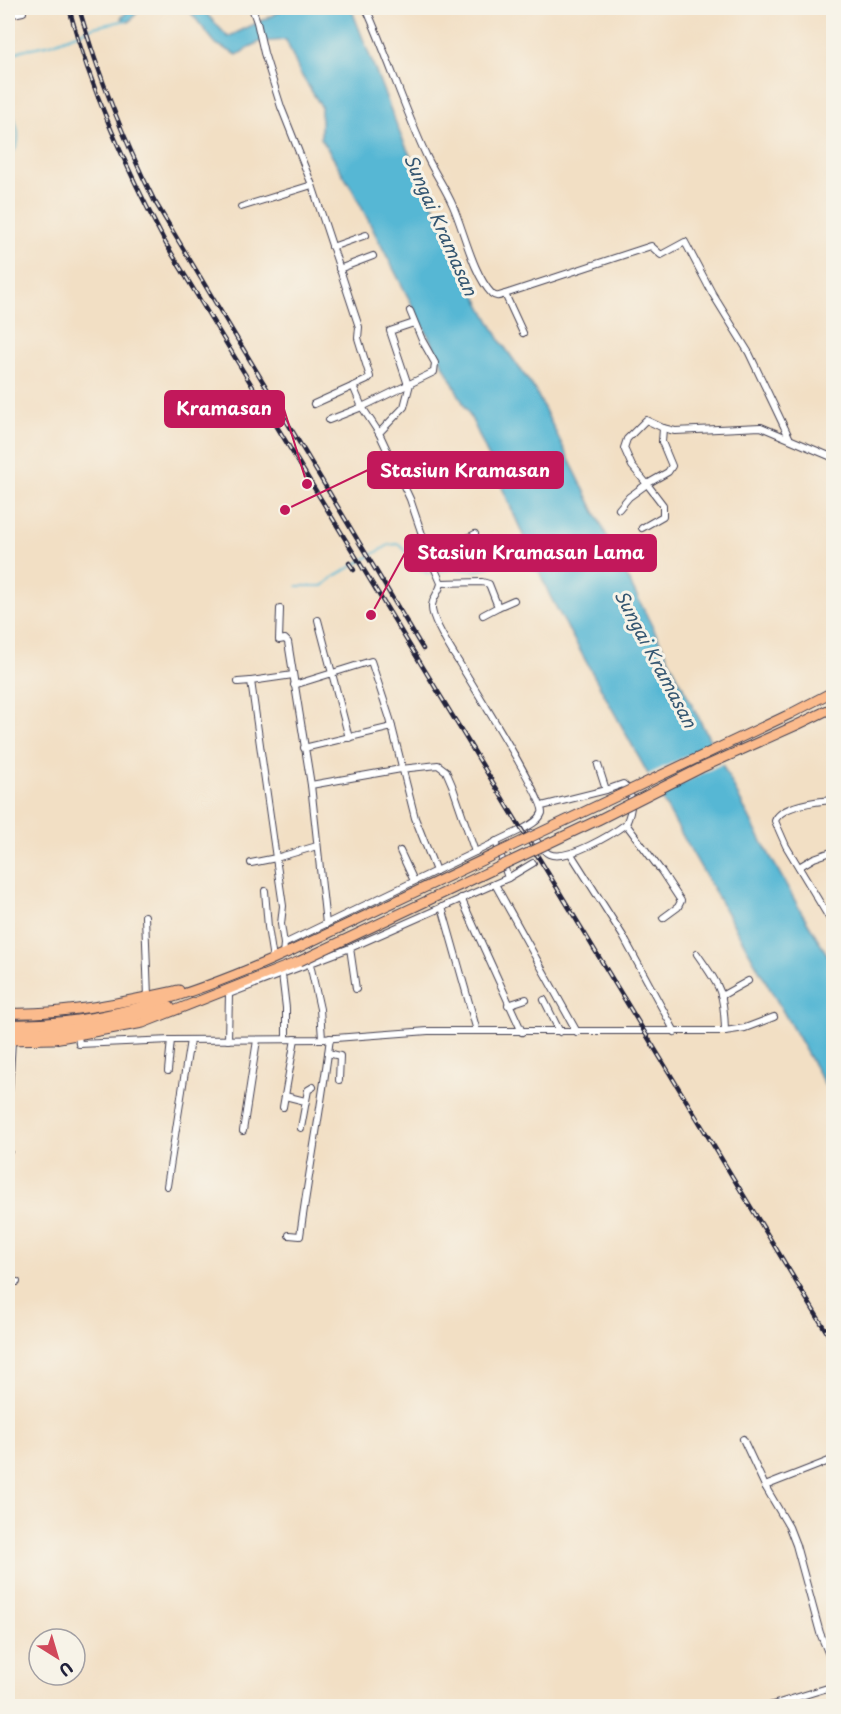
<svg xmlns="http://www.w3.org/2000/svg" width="841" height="1714" font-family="'Playpen Sans',sans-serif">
<rect width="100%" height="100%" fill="#f7f3e8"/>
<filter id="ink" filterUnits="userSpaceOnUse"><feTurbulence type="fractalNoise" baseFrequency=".0167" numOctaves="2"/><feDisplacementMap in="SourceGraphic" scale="12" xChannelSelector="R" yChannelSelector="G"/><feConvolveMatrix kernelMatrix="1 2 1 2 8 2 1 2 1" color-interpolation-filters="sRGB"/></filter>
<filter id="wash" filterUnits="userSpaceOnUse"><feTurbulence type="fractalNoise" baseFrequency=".008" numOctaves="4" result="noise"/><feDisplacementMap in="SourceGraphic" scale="24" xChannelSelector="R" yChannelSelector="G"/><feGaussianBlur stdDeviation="1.35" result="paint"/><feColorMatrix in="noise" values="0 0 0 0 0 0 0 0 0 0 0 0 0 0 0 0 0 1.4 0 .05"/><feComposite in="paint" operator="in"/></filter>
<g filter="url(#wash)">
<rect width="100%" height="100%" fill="#f2dfc4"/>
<g fill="#56b7d4" stroke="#3c6c88" stroke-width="1.5">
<polygon points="131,8 141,8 129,22 121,18"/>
<polygon points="187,8 201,8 228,37 281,11 281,8 351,8 401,136 476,296 501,342 535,390 619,561 756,831 802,913 833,964 833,1099 664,803 550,596 475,426 352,189 321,138 321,106 300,73 286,40 259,42 237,55 216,44"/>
</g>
<g fill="#f2dfc4">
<polygon points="716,742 720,751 650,784 645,776"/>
<polygon points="721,752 726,762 656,796 651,786"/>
</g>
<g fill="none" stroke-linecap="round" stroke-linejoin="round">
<g stroke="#56b7d4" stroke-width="2">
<polyline points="8,57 22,50 51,44 94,27 127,20"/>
<path d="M8 99C13 116 28 144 8 156"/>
<path d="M297 586H323L332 578 389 545 399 544C408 552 411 564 422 571 432 577 435 572 444 570 456 567 469 573 481 570 490 568 497 561 507 560 520 560 527 570 540 572"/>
</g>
</g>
</g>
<g filter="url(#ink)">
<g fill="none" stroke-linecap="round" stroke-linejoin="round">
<defs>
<g id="minor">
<polyline points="252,8 257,22 264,53 281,107 312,185 359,327 358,338 370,377 367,380 314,404"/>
<path d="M366 8C388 57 404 108 427 157 435 174 446 189 453 206 464 231 473 274 492 294 497 298 499 296 505 294L523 333"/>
<polyline points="8,15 23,12"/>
<polyline points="241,207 312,185"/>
<polyline points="332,247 366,235"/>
<polyline points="339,269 373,256"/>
<polyline points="505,294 651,246 661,255 685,242 712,293 749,353 789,437"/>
<polyline points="408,385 390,331 414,323"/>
<polyline points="353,386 362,407 379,433"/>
<polyline points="329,420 362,407 434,372 435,363 422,340 410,311"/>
<polyline points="619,509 629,497 647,484 632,466 624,448 627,439 646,420 663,428 675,431 761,427 834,458"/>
<polyline points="642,528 663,516 663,505 647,484 668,472 672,466 662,442 663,428"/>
<polyline points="430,558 475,534"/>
<polyline points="441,583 482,582 489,584 498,607 483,615"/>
<polyline points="498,607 514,600"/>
<polyline points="280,609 279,640 285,639 288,642 311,785 326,924"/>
<polyline points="318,620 349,738"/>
<polyline points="251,681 293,675"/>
<polyline points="238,682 251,681 276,858 251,863"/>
<polyline points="294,685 371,661 390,719 415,818 436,871"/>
<polyline points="304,748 392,727"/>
<polyline points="834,752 834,782"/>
<polyline points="598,765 606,790"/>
<polyline points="311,785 401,769 438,765 446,771 452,785 475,852"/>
<path d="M834 800C818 801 781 805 775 821L786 846 834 926"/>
<path d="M542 806 606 790 623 784C635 793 632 811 626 824"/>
<path d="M531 833C536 840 542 851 549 854 567 862 612 834 626 824L662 872 681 901 678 907 663 918"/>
<polyline points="400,851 414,881"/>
<polyline points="571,854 623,936 675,1032"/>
<polyline points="799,867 814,858 834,851"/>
<polyline points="508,878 533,863"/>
<polyline points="495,884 577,1032"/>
<polyline points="265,891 268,927 273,959"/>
<polyline points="461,898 522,1032"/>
<polyline points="442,907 477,1031"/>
<polyline points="145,916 148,997"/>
<polyline points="284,944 281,924 283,906 276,858 317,846"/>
<polyline points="350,948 356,989"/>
<path d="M283 954 284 944 521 830C529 826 539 821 542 813 546 802 469 679 458 661 451 650 432 620 432 608 431 599 440 592 441 583L430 558 410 499 379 433 404 407 410 384"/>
<path d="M697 954C720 987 724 990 725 1031"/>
<polyline points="310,964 320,1009 322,1039"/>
<polyline points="282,974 286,1008 286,1039"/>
<polyline points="229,989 229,994 350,948 508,878 496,841"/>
<polyline points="723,995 748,981"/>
<polyline points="544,1000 560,1032"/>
<polyline points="508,1005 526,999"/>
<polyline points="78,1035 79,1044 171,1040 322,1039 428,1031 725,1031 745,1028 774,1017"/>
<polyline points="228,1040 229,994"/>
<polyline points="328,1053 340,1056 339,1080"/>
<polyline points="168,1071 171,1040"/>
<polyline points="285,1096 305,1101"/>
<polyline points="283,1107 295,1039"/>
<polyline points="301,1128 308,1090 313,1087"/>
<polyline points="243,1131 257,1040"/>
<polyline points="9,1151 9,1093 12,1040"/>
<polyline points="167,1186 190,1040"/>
<path d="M289 1235 300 1236C309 1170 322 1104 330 1038"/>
<polyline points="8,1281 17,1282"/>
<polyline points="743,1439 765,1486 789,1527 796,1545 820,1633 834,1667"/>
<polyline points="765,1486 834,1459"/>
<polyline points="769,1706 834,1686"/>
</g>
<g id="trunk">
<polyline points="790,714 834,691"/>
<polyline points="797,725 834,707"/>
<path d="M8 1013C65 1015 123 1002 179 990"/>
<path d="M8 1024C104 1027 205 990 291 951"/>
<path d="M8 1032C63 1034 117 1022 170 1007"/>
<polyline points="8,1040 54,1039 143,1023 300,961"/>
</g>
</defs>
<use href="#minor" stroke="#413e50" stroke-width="8"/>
<use href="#trunk" stroke="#413e50" stroke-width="11"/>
<use href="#minor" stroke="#fff" stroke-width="6"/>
<use href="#trunk" stroke="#fbbb8d" stroke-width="9"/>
<defs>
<g id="rail">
<path d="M69 8C91 91 126 168 166 244L834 1344"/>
<path d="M79 8C98 74 123 138 154 200L423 649"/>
<polyline points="349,563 354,570"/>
</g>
</defs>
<use href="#rail" stroke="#22223b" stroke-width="4.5"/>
<use href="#rail" stroke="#f7f3e8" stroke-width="2" stroke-dasharray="7" stroke-linecap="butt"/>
<defs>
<g id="trunk-bridge">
<polyline points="291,951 790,714"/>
<polyline points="300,961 598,820 701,768 797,725"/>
</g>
</defs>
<use href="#trunk-bridge" stroke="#413e50" stroke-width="11" stroke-linecap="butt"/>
<use href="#trunk-bridge" stroke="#fbbb8d" stroke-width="9"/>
</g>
</g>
<g text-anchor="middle" stroke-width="6" stroke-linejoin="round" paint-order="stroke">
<g font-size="18" font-style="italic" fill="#345671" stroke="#f7f3e8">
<text transform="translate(440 225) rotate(66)" y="6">Sungai Kramasan</text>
<text transform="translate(655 659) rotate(62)" y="6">Sungai Kramasan</text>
</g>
</g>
<path fill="none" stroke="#c2185b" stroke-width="2" d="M307 484L284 409M285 510L368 470M371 615L405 553"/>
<g fill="#c2185b" stroke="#f7f3e8" stroke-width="2">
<circle cx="307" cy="484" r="6"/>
<circle cx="285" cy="510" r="6"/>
<circle cx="371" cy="615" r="6"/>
</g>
<g fill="#c2185b" stroke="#c2185b" stroke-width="2">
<rect x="165" y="391" width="119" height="36" rx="6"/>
<rect x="368" y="452" width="195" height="36" rx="6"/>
<rect x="405" y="535" width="251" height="36" rx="6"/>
</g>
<g font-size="18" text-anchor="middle" font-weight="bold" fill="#fff">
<text x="224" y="415">Kramasan</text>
<text x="465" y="477">Stasiun Kramasan</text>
<text x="531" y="559">Stasiun Kramasan Lama</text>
</g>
<rect width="841" height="1714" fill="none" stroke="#f7f3e8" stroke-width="30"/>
<g transform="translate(57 1657) rotate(143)"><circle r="28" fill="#f7f3e8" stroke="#a29fa3" stroke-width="1.5"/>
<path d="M0-4.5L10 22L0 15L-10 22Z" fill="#d1495b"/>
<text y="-9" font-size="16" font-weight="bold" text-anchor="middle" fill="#22223b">U</text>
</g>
</svg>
